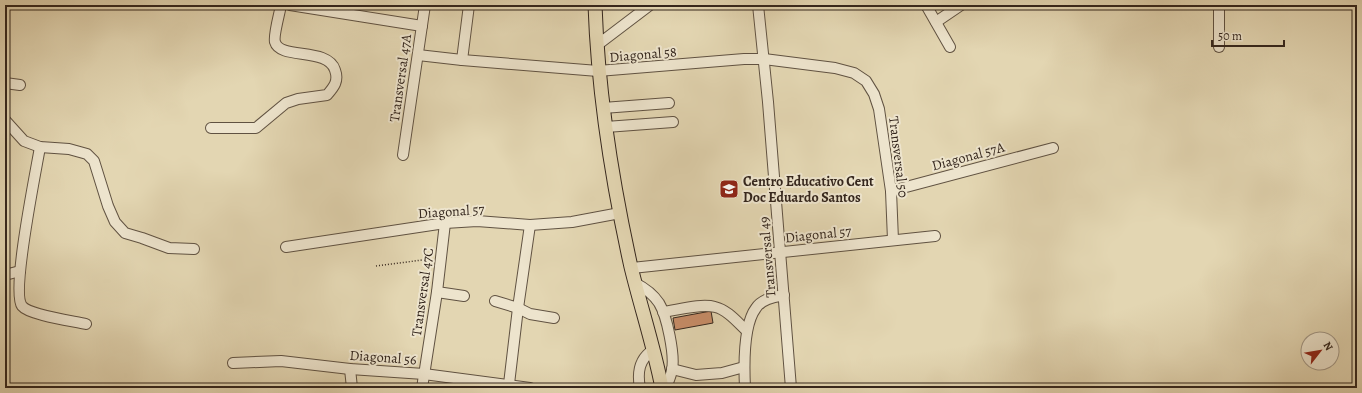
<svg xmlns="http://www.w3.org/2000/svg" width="1362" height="393" font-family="Alegreya,serif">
<rect width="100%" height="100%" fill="#e3d6b2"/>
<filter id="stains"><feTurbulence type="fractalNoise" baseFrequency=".005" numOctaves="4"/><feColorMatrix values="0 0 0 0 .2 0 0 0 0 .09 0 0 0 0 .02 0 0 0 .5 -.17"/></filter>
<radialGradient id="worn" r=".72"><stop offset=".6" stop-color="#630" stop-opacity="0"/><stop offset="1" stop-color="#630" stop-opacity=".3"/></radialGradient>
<polygon fill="#c98e69" stroke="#34261d" points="711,311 713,323 675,330 673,318"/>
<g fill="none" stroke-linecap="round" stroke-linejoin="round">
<defs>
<g id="minor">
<polyline points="290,5 422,26"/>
<polyline points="758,5 768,102 791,388"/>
<polyline points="926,5 950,47"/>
<polyline points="936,22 961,5"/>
<polyline points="596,46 650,5"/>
<polyline points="1219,47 1219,5"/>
<polyline points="418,55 462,60 598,71 744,59 764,59 835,68 854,73 866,81 874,94 879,109 891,191 893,240"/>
<polyline points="462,60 469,5"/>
<polyline points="5,83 20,85"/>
<polyline points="603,108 669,103"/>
<polyline points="5,120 24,141 40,147 69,149 87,154 94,161 108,206 115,222 125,233 142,238 169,248 194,249"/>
<polyline points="606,127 673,122"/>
<path d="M211 128H256L286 103 298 99 327 95C334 87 339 81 335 70 328 47 280 60 275 42 273 36 280 12 281 5"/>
<path d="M40 147C36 171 11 292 22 306 29 315 73 321 86 324"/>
<polyline points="403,155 425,5"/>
<polyline points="891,191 1053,148"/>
<polyline points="286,247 445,223 477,221 530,225 572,222 620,213"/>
<polyline points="632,268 935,236"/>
<polyline points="5,275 20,271"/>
<path d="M635 283C645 288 653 294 659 303 667 316 675 355 672 370 671 376 668 382 666 388"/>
<polyline points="437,292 464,296"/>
<polyline points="495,301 518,308 530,314 554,318"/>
<path d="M663 312C678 310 701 303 715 307 728 310 738 323 747 331"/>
<polyline points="233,363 281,361 350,369 424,374 530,388"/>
<polyline points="350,369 352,388"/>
<polyline points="672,369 696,375 722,373 744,367"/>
<polyline points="509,384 518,308 530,225"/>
<polyline points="422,388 437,292 445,223"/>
<path d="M640 388C637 372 639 359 653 350"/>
<path d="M745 388C744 367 743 325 756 308 762 299 774 297 784 295"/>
</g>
<path id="major" d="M595 5C598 93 612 181 631 267 641 308 654 347 662 388"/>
</defs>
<use href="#minor" stroke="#605242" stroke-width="12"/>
<use href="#major" stroke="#34261d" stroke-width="15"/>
<polyline stroke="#34261d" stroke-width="1.5" stroke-dasharray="1 2" stroke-linecap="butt" points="376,266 430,259"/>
<use href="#minor" stroke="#ede4cd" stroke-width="10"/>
<use href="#major" stroke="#e3d6b2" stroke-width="13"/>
</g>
<defs>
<symbol id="school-square" viewBox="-11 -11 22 22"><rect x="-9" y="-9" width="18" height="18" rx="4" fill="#8f2418" stroke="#ede4cd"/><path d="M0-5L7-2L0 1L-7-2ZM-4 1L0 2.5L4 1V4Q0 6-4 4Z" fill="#fff"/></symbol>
</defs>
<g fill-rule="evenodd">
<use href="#school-square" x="718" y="178" width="22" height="22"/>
</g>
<g text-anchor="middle" stroke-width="4" stroke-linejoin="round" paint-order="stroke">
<g font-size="14" fill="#34261d" stroke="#ede4cd">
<text transform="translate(643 54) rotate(-5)" y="5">Diagonal 58</text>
<text transform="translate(400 78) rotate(-82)" y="5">Transversal 47A</text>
<text transform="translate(968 156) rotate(-15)" y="5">Diagonal 57A</text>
<text transform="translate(899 157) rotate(83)" y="5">Transversal 50</text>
<text transform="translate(451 211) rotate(-4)" y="5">Diagonal 57</text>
<text transform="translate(818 234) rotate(-6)" y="5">Diagonal 57</text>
<text transform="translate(767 257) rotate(-95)" y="5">Transversal 49</text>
<text transform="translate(422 292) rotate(-82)" y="5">Transversal 47C</text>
<text transform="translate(383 357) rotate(4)" y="5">Diagonal 56</text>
</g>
<g font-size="14" font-weight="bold" fill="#34261d" stroke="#ede4cd" text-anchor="start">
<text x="743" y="186">Centro Educativo Cent<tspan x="743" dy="16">Doc Eduardo Santos</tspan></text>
</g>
</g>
<rect width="1362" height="393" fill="none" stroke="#e3d6b2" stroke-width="20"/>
<rect x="6" y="6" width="1350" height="381" fill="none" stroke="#34261d" stroke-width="2"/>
<rect x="10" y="10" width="1342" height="373" fill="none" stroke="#34261d"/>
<g transform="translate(1320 351) rotate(59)"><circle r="19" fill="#ede4cd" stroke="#a39887"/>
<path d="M0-3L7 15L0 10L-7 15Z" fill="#8f2418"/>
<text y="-6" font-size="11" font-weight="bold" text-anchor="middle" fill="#34261d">N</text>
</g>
<path d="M1212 40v6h72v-6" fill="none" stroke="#34261d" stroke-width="2"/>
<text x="1218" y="40" font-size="12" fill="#34261d" stroke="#ede4cd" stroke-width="3" paint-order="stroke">50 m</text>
<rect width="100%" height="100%" filter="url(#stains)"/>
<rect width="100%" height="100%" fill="url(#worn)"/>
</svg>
